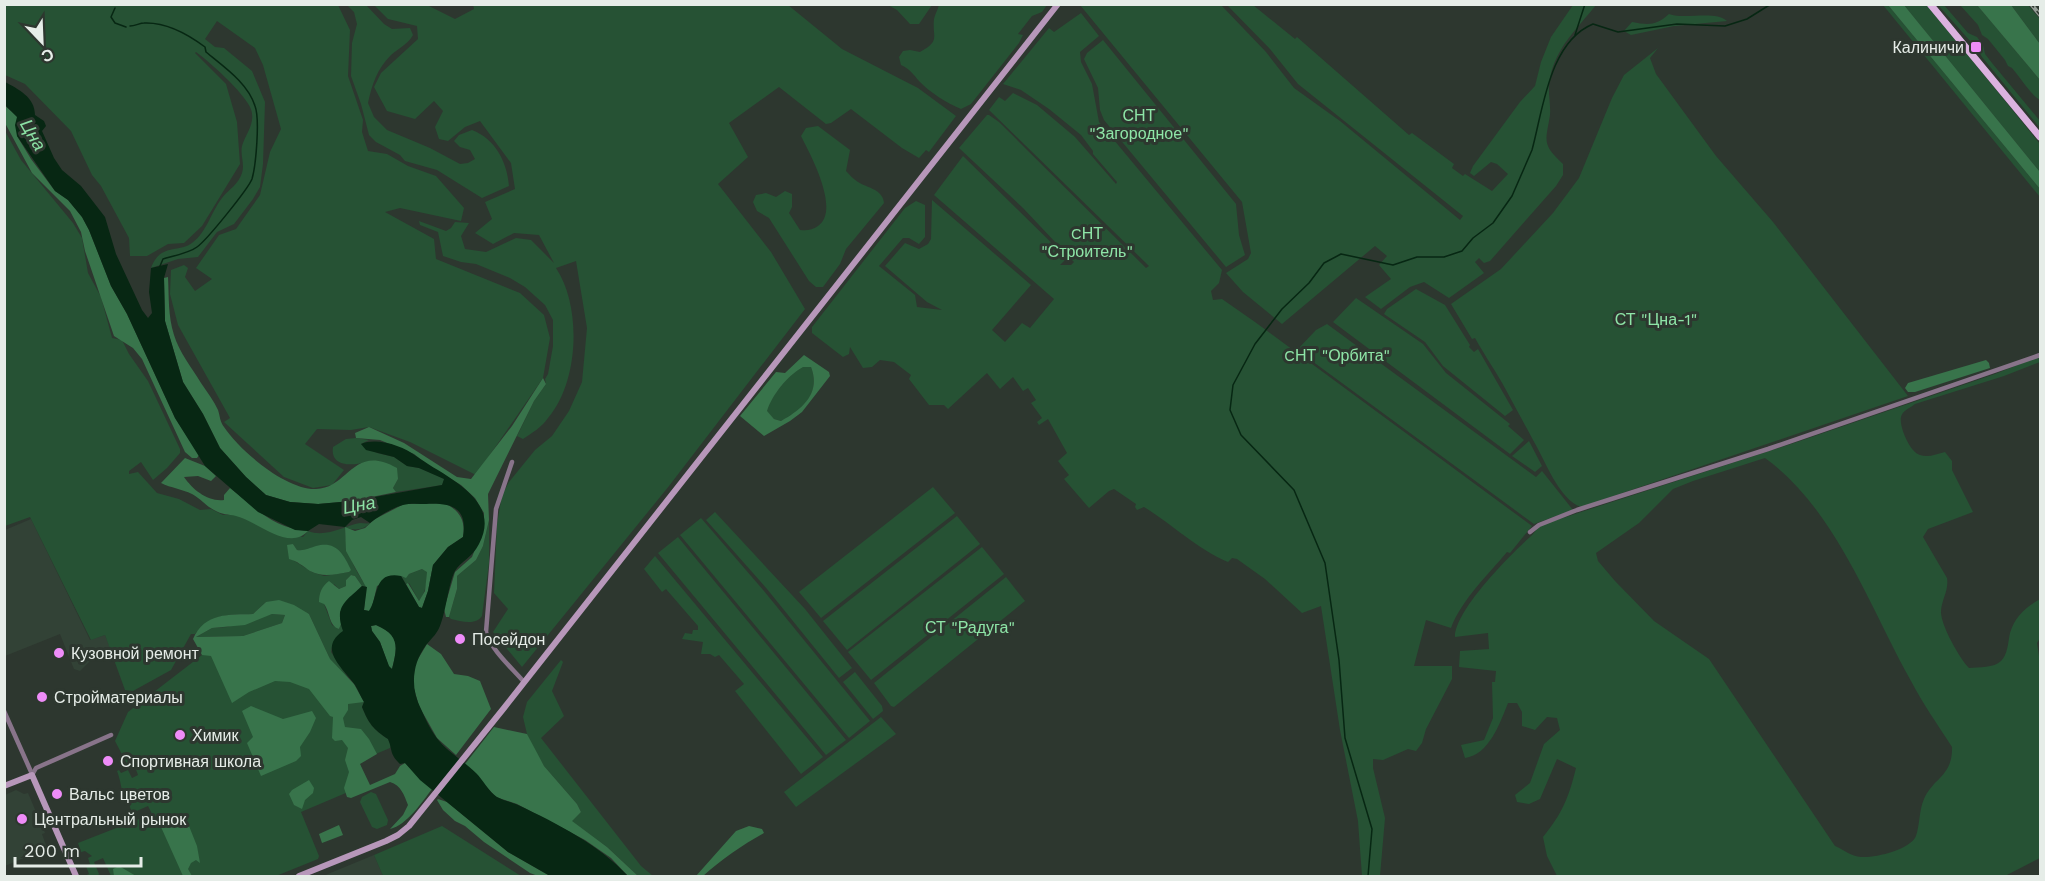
<svg xmlns="http://www.w3.org/2000/svg" width="2045" height="881" font-family="'Work Sans',sans-serif">
<rect width="100%" height="100%" fill="#2d372f"/>
<g fill="#324236">
<polygon points="31,519 90,640 105,635 112,652 102,657 100,653 97,654 80,671 74,669 60,634 5,656 5,530"/>
<polygon points="16,790 24,794 28,793 45,833 42,834 47,848 5,866 5,795"/>
<polygon points="374,855 383,876 323,876"/>
</g>
<g fill="#265234" fill-rule="evenodd">
<path d="M473 4 788 5 842 49 918 88 956 116 929 152 926 150 919 158 902 148 851 109 831 123 826 124 779 87 729 123 748 157 718 184 771 252 805 309 669 486 522 667 493 632 508 609 494 593 497 524 502 495 509 482 535 450 552 436 569 411 582 382 587 328 576 261 556 268C582 307 579 382 548 418 542 427 532 433 523 439L517 436 534 401 546 384 545 379 548 374 553 346V320L545 305 525 287 510 278 476 264 461 262 443 256 438 232 420 225 419 221 446 231 451 228 455 222 469 223 461 236 465 249 486 252 516 238 531 240 554 263 539 235 514 233 493 244 475 233 492 219 485 202 515 189 511 163 480 121 465 127 448 141 439 139 435 127 443 111 434 101 415 119 387 111 374 87 381 73 418 39 417 26 388 19 374 5H427L455 19 474 9Z"/>
<path d="M4 5H338L350 30 348 76 363 120 362 132 368 151 387 154 408 166 436 176 464 208 461 221 400 208 385 212 434 239 436 259 520 293 544 315 550 338 543 378 476 475 410 442 369 427 351 430 317 429 305 444 344 470 332 485 313 488 284 477 224 422 230 418 178 325 170 294 171 270 184 265 188 268 185 277 195 291 212 279 196 268 219 235 236 229 260 195 270 152 281 129 263 65 255 48 217 21 205 39 215 47 224 48 252 71 265 102 263 164 260 187 253 199 234 224 217 232 198 257 178 259 151 268C160 243 179 253 192 243 207 232 211 212 222 198 229 189 238 185 242 173 245 164 240 155 242 146 246 133 257 122 250 107 242 91 211 63 196 52L195 53 226 84 237 122 240 164 202 226 184 243 168 244 147 256H130L129 238 101 186 92 175 71 131 25 84 5 75Z"/>
<path d="M347 5H366L384 24 392 29 410 28 413 35C408 44 399 48 391 55 377 69 372 84 368 103L374 117 387 130 430 148 460 164 468 163 475 159 470 150 460 147 454 141 459 135 472 130C495 139 507 161 509 186L482 198 437 170 405 161 400 155 376 142 369 135 361 104 351 76 352 43 357 24 354 12Z"/>
<polygon points="888,5 932,5 919,24 910,24 897,10"/>
<path d="M939 5V4L1047 5 1042 12 1032 16 1018 34 1023 35 1019 43 971 104 961 109C947 103 929 92 919 81 913 74 910 69 901 65L899 57 903 51 910 50 920 52C941 41 932 37 934 19 935 14 938 9 939 5Z"/>
<path d="M1080 5H1221L1266 52 1294 88 1340 121 1460 220 1463 216 1298 84 1270 49 1227 5H1253L1295 39 1297 37 1409 135 1412 133 1454 164 1452 168 1463 176 1465 174 1492 191 1508 174 1497 164 1491 162 1474 176 1470 173 1473 166 1520 102 1535 86 1541 62 1551 37 1573 5H1596C1578 28 1556 47 1550 78 1547 90 1551 103 1550 115 1546 141 1541 144 1563 164V175L1556 186 1490 261 1484 263 1479 258 1475 262 1484 273 1449 298 1424 282 1410 287 1381 309 1365 297 1391 279 1379 265 1387 256 1375 246 1282 324 1243 292 1226 273 1248 259 1251 253 1242 202Z"/>
<polygon points="1883,5 1888,5 2040,189 2040,197"/>
<polygon points="1904,5 1927,5 2040,144 2040,172"/>
<polygon points="1938,5 1944,5 1968,33 1977,37 1983,45 1985,54 1992,63 2040,121 2040,128 1982,57 1977,48 1980,46 1975,40 1971,42"/>
<path d="M1960 5H1977L2040 80V100C2031 95 2020 77 2012 68L2008 66 2005 60 1988 39 1982 35 1978 25Z"/>
<polygon points="2011,5 2028,5 2040,19 2040,44"/>
<path d="M1081 13 1099 36 1080 52 1081 62 1092 84 1099 122 1222 270 1219 283 1211 291 1213 300 1222 299 1255 322 1532 526 1510 553 1507 552C1488 575 1462 599 1451 628L1426 620 1414 666H1452V679L1426 729 1422 743 1416 751 1408 749 1383 760 1373 759V768L1385 818 1380 876H1362L1358 821 1340 730 1321 606 1302 613 1265 579 1237 559 1232 558 1228 562C1197 549 1172 524 1144 507L1137 510 1135 507 1136 504 1114 489 1109 491 1089 508 1064 479 1069 475 1058 461 1067 453 1048 419 1039 425 1037 422 1042 418 1031 403 1036 400 1028 388 1023 391 1013 377 1000 389 987 373 948 409 944 405H929L909 379 911 375 894 362 880 360 872 367 863 368 850 347 849 354 843 357 812 333V327L905 208 916 201 925 205V237L919 244 909 238H903L879 266 915 295 917 307 942 310 927 302 885 266 905 243 919 249 928 244 931 239 932 200 1031 285 992 330 1005 342 1022 323 1030 328 1054 299 934 195 963 156 1067 258 1060 265H1071L1074 262 1023 208 959 148 987 115H989L999 122 1146 268 1149 266 989 110 999 97 1005 101 1013 93 1037 105 1075 137 1116 184 1117 182 1093 154V151L1081 135 1049 109 1021 90 1003 84 1049 28 1054 32Z"/>
<path d="M1669 14C1685 20 1715 10 1727 21L1674 26 1631 35 1624 31 1632 22C1648 25 1656 26 1669 14Z"/>
<polygon points="1103,40 1236,204 1239,235 1245,255 1226,267 1104,120 1100,110 1098,88 1084,59 1087,53"/>
<path d="M1658 48 1650 58 1656 74 1716 156 1773 222 1908 396 1581 507C1559 500 1544 458 1533 440 1524 423 1515 407 1506 390 1497 373 1485 356 1475 338L1472 339 1451 304 1501 269 1553 213 1579 178 1612 98 1624 75Z"/>
<path d="M818 126 850 150 846 171C850 175 853 179 858 182 867 188 883 189 884 203L846 249 840 264 823 287H816L809 281 769 218 757 211 753 202 756 195 766 193 776 197 785 191 792 194V207L789 213 800 230C807 231 812 230 818 226 841 210 810 154 801 136L806 128Z"/>
<path d="M4 129 21 160 73 223 82 238 88 273 101 297 112 338 122 340 129 354 148 381 180 449V453L167 468 153 480 141 462 129 471V474L138 472 157 493 179 499 200 510 211 509 223 515H236L252 522 303 537 308 531C326 538 344 526 360 523 363 523 367 524 370 523 362 531 355 530 345 528 345 549 354 570 367 587L362 586 355 576 351 575 346 580V586L339 589 334 584 324 604 332 625 339 629 341 624 344 631C336 636 332 643 331 652L364 702 362 707C369 724 373 729 388 739L391 745 390 748 359 761 367 784 301 812 319 856 318 859 276 876H111L103 858 94 862 99 874 98 876H84L89 874 86 866 90 864 88 858 92 856 85 851 81 852 78 843 152 814 148 806 132 813 127 798H124C121 789 121 781 117 771L119 770 121 773 128 770 132 778 138 775 134 764 128 766 115 741 128 712 202 655 329 657 309 614 266 602 253 614C228 615 214 612 195 634H191L171 670 133 691 125 690 105 635 91 640 30 517 5 526ZM293 544 297 550 304 551 318 546 349 572 324 576 312 572 293 560Z"/>
<polygon points="1416,289 1445,305 1470,345 1469,347 1474,352 1478,349 1513,410 1505,416 1443,366 1425,342 1384,314 1387,309"/>
<polygon points="1356,298 1423,344 1446,373 1510,424 1508,426 1524,440 1510,454 1333,322"/>
<polygon points="1327,324 1536,477 1542,471 1573,510 1534,524 1297,350 1316,330"/>
<path d="M2040 356V362L2004 376 1915 404C1910 408 1902 411 1901 417 1899 427 1910 452 1920 455 1928 458 1937 454 1945 452L1952 461V470L1973 512 1928 529 1923 537 1947 578C1949 590 1942 599 1941 611 1940 624 1960 659 1969 668 1979 667 1994 668 2001 661 2008 654 2008 642 2010 633 2015 616 2026 607 2040 599V638L2037 643 2040 662V858L2005 876H1557L1547 856 1543 837C1562 814 1569 797 1576 768L1557 759 1540 799 1529 804 1517 802 1515 795 1530 783 1544 744 1560 730 1557 718 1547 717 1535 730 1522 726V712L1517 703H1508C1500 723 1489 755 1465 758L1461 745 1484 740 1493 718 1492 682H1495L1496 671 1459 667 1460 651 1489 649 1488 633 1455 637C1455 610 1510 555 1530 537 1534 534 1536 529 1539 527 1549 521 1564 518 1575 514L1800 441 1995 374ZM1765 458C1835 508 1870 608 1911 681 1923 704 1938 725 1952 747 1953 776 1933 778 1924 799 1919 810 1920 824 1916 836 1910 850 1875 858 1861 857 1851 856 1844 850 1835 846L1709 659 1654 621 1615 581 1598 561 1596 553 1639 523 1673 489 1693 481Z"/>
<path d="M803 366 811 367C821 393 803 409 781 421L774 419 766 411C772 395 788 375 803 366Z"/>
<path d="M356 438 369 440 361 444 377 453 394 457 407 466 419 468 445 479 442 485 396 492 393 488 398 479 366 462C352 466 330 467 333 447L346 439Z"/>
<polygon points="1529,441 1542,466 1535,472 1512,456"/>
<polygon points="933,487 955,513 821,618 799,592"/>
<polygon points="715,512 805,609 852,668 839,678 767,589 706,520"/>
<polygon points="957,516 980,544 847,650 823,621"/>
<polygon points="701,518 764,591 870,721 849,738 680,535"/>
<path d="M489 520V563L482 616C475 626 461 621 451 619L449 617 457 589V576L476 560 483 546Z"/>
<polygon points="678,537 687,548 846,740 826,755 658,553"/>
<polygon points="982,547 1004,574 871,680 848,652"/>
<polygon points="655,556 823,757 801,774 735,691 744,684 719,655 715,657 710,654 701,654 703,642 682,639 685,633 692,634 693,630 698,630 698,626 666,589 662,592 644,569"/>
<path d="M422 569 427 571C427 582 426 592 419 601L409 583 406 584 401 576 406 577 409 574Z"/>
<polygon points="1006,577 1025,601 894,707 891,706 874,683"/>
<polygon points="272,614 285,615 282,623 243,636 196,637 212,628 227,627"/>
<polygon points="561,660 563,662 552,691 564,716 541,738 641,866 653,876 638,876 607,847 571,821 581,812 577,804 544,766 536,753 527,734 523,717 527,702"/>
<polygon points="855,672 882,706 883,711 873,719 843,682"/>
<polygon points="881,717 896,734 796,807 784,792"/>
<polygon points="371,792 376,794 388,820 387,825 377,829 372,827 360,802 362,797"/>
<polygon points="442,826 521,876 383,876 374,855"/>
</g>
<g fill="#38744b" fill-rule="evenodd">
<polygon points="1888,5 1904,5 2040,172 2040,189"/>
<polygon points="1977,5 2011,5 2040,44 2040,80"/>
<polygon points="4,105 18,117 17,136 31,159 55,191 68,200 82,217 89,230 111,286 127,314 175,418 199,455 197,458 192,458 185,452 142,359 133,348 114,336 85,251 81,232 70,211 32,173 5,123"/>
<path d="M168 277C169 297 168 316 174 335 179 352 192 368 201 383 207 392 214 401 218 410 220 416 220 422 224 427 240 451 286 490 316 489 349 488 353 443 397 468L398 479 393 488 396 492 352 501 318 504 290 502 266 495 246 477 220 448 203 414 183 382 165 321 164 278Z"/>
<path d="M804 355 829 372 830 376 802 412 790 421 764 436 740 416 776 372 785 373ZM803 367H811C821 393 803 409 781 421L774 419 767 411C772 395 788 375 803 367Z"/>
<polygon points="1986,360 1989,363 1990,368 1915,392 1908,392 1905,388 1908,383"/>
<polygon points="543,378 546,384 534,401 488,494 489,520 483,546 476,560 457,576 457,589 449,617 446,617 444,609 455,572 472,557 484,526 484,513 475,498 461,485 428,465 414,454 380,440 356,438 355,433 369,427 404,443 457,477 471,479 512,426"/>
<path d="M185 458 205 466 216 476 211 481 198 476 184 477C193 490 208 502 224 500V495L230 488C256 508 272 528 308 531 289 552 257 521 236 516 228 514 222 515 214 510 206 506 200 498 192 494 182 489 171 488 161 483Z"/>
<path d="M444 503C459 510 466 520 463 537L448 547 433 565 428 591 422 608 419 607 406 584 408 583 419 601 425 591 427 572 422 569 409 574 406 578 401 576 377 586 372 607 369 611 364 610 366 587 346 551 345 527 355 531 365 528 375 519 404 504Z"/>
<path d="M293 544 297 550C305 551 309 548 316 546 336 541 343 553 351 570L349 572C336 574 323 578 310 571 303 566 297 561 289 559L287 545Z"/>
<path d="M351 575 355 576 362 586 340 612 341 624 339 629C329 626 330 612 324 604L319 602C319 593 322 586 329 581L339 589 346 586V580Z"/>
<path d="M279 600 294 605 309 614 330 659 354 684 364 702 348 704V710L343 718 345 727 361 729 369 739 377 754 360 764 370 785 395 774 400 766 405 763 432 789C422 802 407 825 390 829L403 815 408 805C404 795 401 785 390 782L351 798 347 797 344 788 349 772 345 760 348 748 342 740 335 741 332 738 333 717 330 716 309 689 290 682 275 681 249 692 232 703 211 656 202 655 193 639C205 612 229 615 253 614L266 602ZM272 614 285 615 282 623 243 636 196 637 212 628 245 625Z"/>
<path d="M376 625C400 635 398 646 392 669L389 667 380 642 372 631 371 626Z"/>
<polygon points="427,644 441,654 454,674 468,676 480,681 491,709 456,755 437,738 419,706 413,685 415,664"/>
<polygon points="251,706 283,719 312,711 316,718 310,732 300,747 301,756 296,761 261,776 247,743 253,737 242,711"/>
<polygon points="494,727 527,734 544,766 577,804 581,812 572,821 607,847 638,876 628,876 611,858 585,840 517,804 496,797 465,764"/>
<polygon points="309,780 314,788 313,793 305,800 302,809 294,805 289,794 292,790"/>
<polygon points="438,799 447,802 508,852 550,876 538,876 530,873 484,842 465,826 455,821 443,810 437,800"/>
<polygon points="185,816 197,846 200,863 196,860 191,863 188,869 192,876 183,876 161,827"/>
<polygon points="339,825 343,835 322,843 319,834"/>
<path d="M749 826 762 829 764 833C742 845 721 860 703 876H696L736 831Z"/>
<polygon points="119,866 136,876 114,876 113,869"/>
</g>
<path fill="#072713" fill-rule="evenodd" d="M5 82C18 89 35 97 35 115L44 121 46 126 42 131 54 158 62 170 81 186 105 217 116 254 142 310 148 318 152 313 149 292 151 268 168 264 164 278 165 321 183 382 203 414 220 448 246 477 266 495 290 502 318 504 352 501 442 485 444 479 419 468 407 466 394 457 366 450 361 444C377 437 403 446 416 456 445 477 503 499 479 544 472 558 461 561 455 571 449 582 446 610 441 623 438 633 432 638 426 645 412 664 410 688 421 709 425 718 430 729 436 737 446 751 464 761 476 773 483 780 489 792 497 797 504 801 512 802 518 805 558 824 598 844 628 876H550L508 852 420 780 405 763 400 764C389 753 393 751 388 739 373 729 369 724 362 707L364 702C361 697 358 690 355 685 343 668 317 649 343 631 334 606 346 601 362 586L367 587 364 610 369 611C379 596 373 571 401 576L419 607 422 608 428 591 433 565 448 547 463 537C468 507 451 503 426 504 419 504 410 503 403 505 392 508 379 516 370 523L361 517 352 520 345 527 319 524 308 531 295 530 258 512 205 466 175 418 127 314 111 286 89 230 82 217 68 200 55 191 17 136 15 125 17 117 5 105ZM376 625C399 635 398 646 392 669L389 666 380 642 372 631 371 626Z"/>
<g fill="none" stroke-linecap="round" stroke-linejoin="round">
<g stroke="#072713" stroke-width="1.5">
<polyline points="117,5 117,4"/>
<polyline points="115,8 111,17 115,23 126,27"/>
<path d="M130 26C135 26 140 23 144 23 166 22 189 35 205 47L206 52C224 67 248 83 255 106 260 119 256 165 252 179 248 189 207 240 197 247 189 253 173 256 163 259L160 266"/>
<polyline points="1575,35 1585,4"/>
<path d="M1368 876 1372 829 1345 738 1339 660 1325 563 1294 490 1241 435 1230 410 1233 385 1255 344 1282 309 1309 283 1324 263 1341 254 1393 265 1417 257H1444L1462 251 1473 238 1493 223 1512 196 1532 150C1543 110 1549 42 1593 24L1618 32 1677 24 1725 26 1747 19 1771 4"/>
</g>
<g stroke="#88748a" stroke-width="4.5">
<path d="M512 462 496 509 486 632C491 650 512 668 524 682"/>
<polyline points="1530,532 1539,525 1577,510 1768,449 2040,355"/>
<polyline points="4,711 32,774"/>
<polyline points="32,775 36,768 111,735"/>
</g>
<g stroke="#b797ba" stroke-width="6">
<polyline points="4,786 32,775 76,876"/>
<polyline points="299,876 386,841 398,835 409,826 504,708 1058,4"/>
</g>
<polyline stroke="#dbb2df" stroke-width="7" points="1930,4 2040,137"/>
<defs>
<polyline id="rail" points="2031,4 2040,15"/>
</defs>
<use href="#rail" stroke="#959e97" stroke-width="4"/>
<use href="#rail" stroke="#2d372f" stroke-width="1.5" stroke-dasharray="4.5" stroke-linecap="butt"/>
</g>
<g fill="#ee8cf8" stroke="#2d372f" stroke-width="2">
<rect x="1970" y="41" width="12" height="12" rx="3"/>
<circle cx="460" cy="639" r="6"/>
<circle cx="59" cy="653" r="6"/>
<circle cx="42" cy="697" r="6"/>
<circle cx="180" cy="735" r="6"/>
<circle cx="108" cy="761" r="6"/>
<circle cx="57" cy="794" r="6"/>
<circle cx="22" cy="819" r="6"/>
</g>
<g text-anchor="middle" stroke-width="6" stroke-linejoin="round" paint-order="stroke">
<g font-size="16" fill="#e6ede8" stroke="#2d372f" text-anchor="start">
<text x="1964" y="53" text-anchor="end">Калиничи</text>
<text x="472" y="645">Посейдон</text>
<text x="71" y="659">Кузовной ремонт</text>
<text x="54" y="703">Стройматериалы</text>
<text x="192" y="741">Химик</text>
<text x="120" y="767">Спортивная школа</text>
<text x="69" y="800">Вальс цветов</text>
<text x="34" y="825">Центральный рынок</text>
</g>
<g font-size="16" fill="#8ee5a7" stroke="#2d372f">
<text x="1139" y="121">СНТ<tspan x="1139" dy="18">"Загородное"</tspan></text>
<text x="1087" y="239">CНТ<tspan x="1087" dy="18">"Строитель"</tspan></text>
<text x="1656" y="325">СТ "Цна-1"</text>
<text x="1337" y="361">CНТ "Орбита"</text>
<text x="970" y="633">СТ "Радуга"</text>
</g>
<g font-size="18" font-style="italic" fill="#8ce2a5" stroke="#2d372f">
<text transform="translate(33 135) rotate(60)" y="6">Цна</text>
<text transform="translate(359 505) rotate(-11)" y="6">Цна</text>
</g>
</g>
<rect width="2045" height="881" fill="none" stroke="#e6ede8" stroke-width="12"/>
<g transform="translate(42 42) rotate(157)" stroke="#2d372f" stroke-width="4.5" paint-order="stroke">
<path d="M0-4.5L10 22L0 15L-10 22Z" fill="#e6ede8"/>
<text y="-9" font-size="16" font-weight="bold" text-anchor="middle" fill="#e6ede8">С</text>
</g>
<path d="M15 857v9h126v-9" fill="none" stroke="#e6ede8" stroke-width="3"/>
<text x="24" y="857" font-size="18" fill="#e6ede8" stroke="#2d372f" stroke-width="4.5" paint-order="stroke">200 m</text>
</svg>
